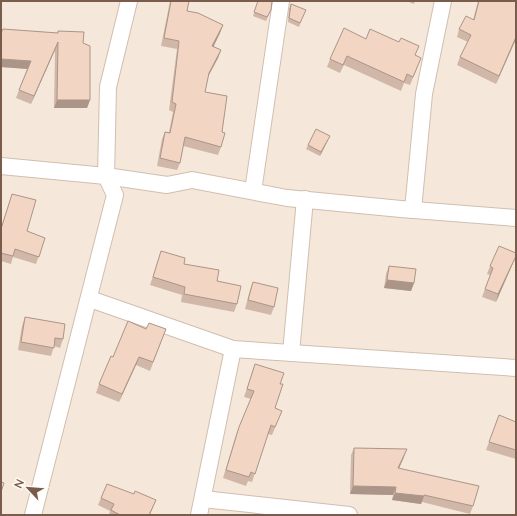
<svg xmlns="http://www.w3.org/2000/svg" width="517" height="516" font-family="Lato,sans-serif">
<rect width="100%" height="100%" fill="#fdf6ec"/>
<rect fill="#f5e8da" x="1" y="1" width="515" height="514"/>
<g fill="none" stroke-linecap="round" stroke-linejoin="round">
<defs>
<g id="minor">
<polyline points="1,166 106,176 167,185 192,180 287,198 401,209 516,218"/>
<polyline points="253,191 281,1"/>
<polyline points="413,210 424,94 443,1"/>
<polyline points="90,299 233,349 516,368"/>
<polyline points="291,353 305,199"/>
<polyline points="203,499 349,515"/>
<polyline points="33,515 115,195 106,176 108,87 129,1"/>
<polyline points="199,515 233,349"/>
</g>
</defs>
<use href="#minor" stroke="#d1beb0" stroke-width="18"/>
<use href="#minor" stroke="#fff" stroke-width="16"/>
</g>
<g fill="#d1b7a8">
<polygon points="170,1 189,1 187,11 223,25 220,33 213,46 221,50 218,58 208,77 205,92 222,132 221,147 218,155 183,146 180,163 177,170 157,166 162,139 165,132 169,132 173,112 169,110 177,49 161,46"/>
<polygon points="258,1 271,10 266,21 253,16"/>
<polygon points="406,1 415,1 414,4"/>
<polygon points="478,1 516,1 516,39 496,84 457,65 460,57 468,42 457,37 459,29 473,20"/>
<polygon points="291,4 304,14 299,27 288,22 289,9"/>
<polygon points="58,31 83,43 90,100 87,108 54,108 55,50 31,104 16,98 27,69 1,67 57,33"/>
<polygon points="366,39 416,55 418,66 410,85 404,83 401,91 344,65 340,73 327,67 330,59"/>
<polygon points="328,140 320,156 306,149 308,145"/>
<polygon points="12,194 27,231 45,238 36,264 13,257 11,264 1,261 1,228"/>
<polygon points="161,251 184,264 217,281 237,304 234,312 181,302 182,295 150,285"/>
<polygon points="516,256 496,302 482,297 490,275 487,274 490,266"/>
<polygon points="389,266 414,283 411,291 384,288 386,274"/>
<polygon points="253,282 274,307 271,315 245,309 250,290"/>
<polygon points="25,317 63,339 60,348 54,346 51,356 18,350 22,326"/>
<polygon points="146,329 166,329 150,371 136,365 119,402 96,393 99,384 113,357"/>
<polygon points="255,364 280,384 275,408 282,411 272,435 268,434 252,482 248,481 246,486 223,478 236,435 251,399 244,397"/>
<polygon points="516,422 516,459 486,450 489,442"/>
<polygon points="354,448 404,457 399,468 473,506 470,514 422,502 421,504 392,500 393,495 350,494 351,455"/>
<polygon points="134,494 156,500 150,515 109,515 110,511 98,505 101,498"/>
</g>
<g fill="#aa9588">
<polygon points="223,25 220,33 210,54 212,46"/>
<polygon points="516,37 516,39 496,84 499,76"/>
<polygon points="58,42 55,50 31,104 34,96"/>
<polygon points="221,50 218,58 206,80 209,73"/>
<polygon points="1,59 31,61 28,69 1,67"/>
<polygon points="57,100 90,100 87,108 54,108"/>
<polygon points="330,136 320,156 321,152"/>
<polygon points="516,256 514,261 496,302 498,294"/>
<polygon points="387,280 414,283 411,291 384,288"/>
<polygon points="139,357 136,365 119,402 122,394"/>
<polygon points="407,449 404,457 396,475 398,468"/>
<polygon points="353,486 396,487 393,495 350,494"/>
<polygon points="395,493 424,496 421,504 392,500"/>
</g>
<g fill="#f3d5c3" stroke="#aa9588">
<polygon points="171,1 189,1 187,11 198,13 223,25 212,46 221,50 209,73 205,92 227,96 222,132 225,133 221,147 185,137 180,163 160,158 165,132 170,133 176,104 172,102 179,41 164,38"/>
<polygon points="258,1 272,1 271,10 267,17 254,12"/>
<polygon points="479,1 516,1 516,37 499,76 460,57 471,35 459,29 466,16 474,20"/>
<polygon points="291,4 306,10 300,23 289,18"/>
<polygon points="344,28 366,39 370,29 399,42 401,38 419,46 415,55 421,58 413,77 407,74 404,82 347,56 343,65 330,59"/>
<polygon points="3,29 58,33 58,31 84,32 83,43 90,46 90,100 57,100 58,42 34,96 19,90 31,61 1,59 1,33"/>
<polygon points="316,129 330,136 321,152 308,145"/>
<polygon points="12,194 36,200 27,231 45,238 39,257 15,249 13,256 1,253 1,229"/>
<polygon points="499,246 516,253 516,256 498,294 485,289 493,268 490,266"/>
<polygon points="161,251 185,258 184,264 219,270 217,281 241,286 237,304 184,294 185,287 153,277"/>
<polygon points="389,266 416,269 414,283 387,280"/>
<polygon points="253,282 278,288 274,307 248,300"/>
<polygon points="25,317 65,324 63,339 55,338 54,348 21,342"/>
<polygon points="128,321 146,329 149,323 166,329 153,362 139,357 122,394 99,384 111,356 113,357"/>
<polygon points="255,364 284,373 280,384 283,384 275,408 282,411 275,427 271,425 255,474 251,472 249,477 226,470 239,427 254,391 247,389"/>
<polygon points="499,415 516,422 516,450 489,442"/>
<polygon points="354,448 407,449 398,468 479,486 473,506 424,495 424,496 395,493 396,487 353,486"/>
<polygon points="1,482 4,483 1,492"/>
<polygon points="107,484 134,494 135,491 156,500 149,515 120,515 111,510 114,504 101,498"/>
</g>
<rect width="517" height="516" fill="none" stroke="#7a5c4d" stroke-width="4"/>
<g transform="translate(28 488) rotate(296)" stroke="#fffaf3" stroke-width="3" paint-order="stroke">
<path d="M0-3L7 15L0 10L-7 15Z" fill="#7a5c4d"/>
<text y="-6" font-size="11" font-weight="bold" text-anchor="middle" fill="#7a5c4d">N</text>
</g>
</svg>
